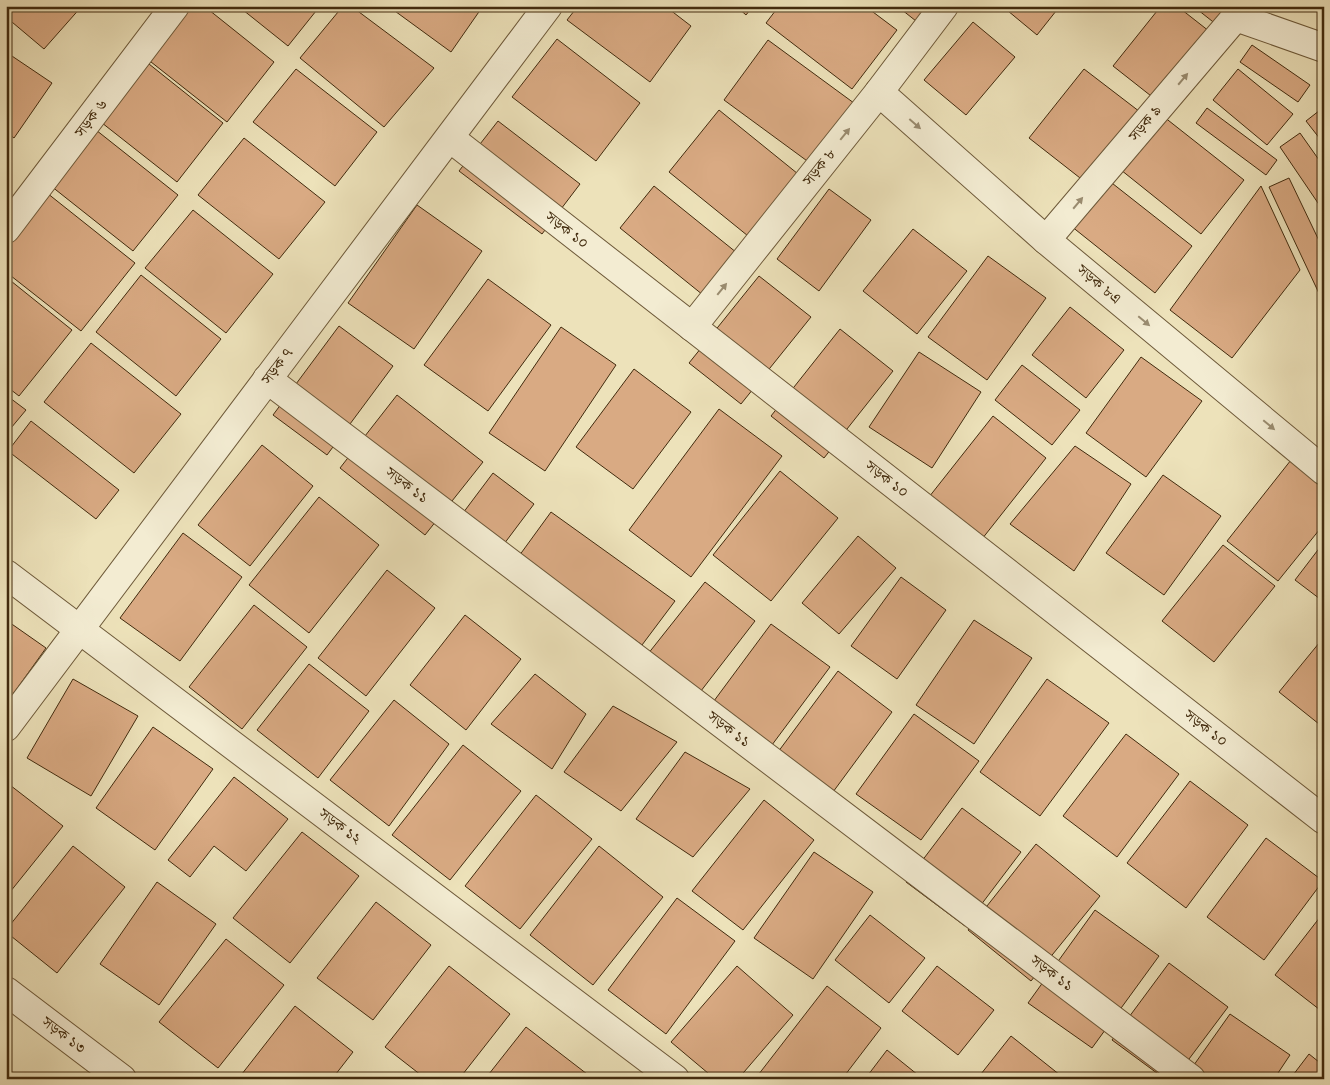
<svg xmlns="http://www.w3.org/2000/svg" width="1330" height="1085" font-family="'Libre Caslon Text','Noto Serif Bengali',serif">
<rect width="100%" height="100%" fill="#ede2ba"/>
<filter id="stains"><feTurbulence type="fractalNoise" baseFrequency=".004" numOctaves="4"/><feColorMatrix values="0 0 0 0 .2 0 0 0 0 .09 0 0 0 0 .02 0 0 0 .5 -.17"/></filter>
<radialGradient id="worn" r=".72"><stop offset=".6" stop-color="#630" stop-opacity="0"/><stop offset="1" stop-color="#630" stop-opacity=".3"/></radialGradient>
<g fill="#d9aa83" stroke="#422b0e">
<polygon points="6,6 82,6 44,49 6,17"/>
<polygon points="187,6 204,6 274,62 227,122 146,58"/>
<polygon points="238,6 320,6 288,46"/>
<polygon points="343,6 351,6 434,68 384,127 300,58"/>
<polygon points="388,6 483,6 451,52"/>
<polygon points="578,6 665,6 691,26 650,82 567,20"/>
<polygon points="736,6 753,6 746,15"/>
<polygon points="779,6 865,6 897,30 852,89 766,23"/>
<polygon points="897,6 928,6 916,21"/>
<polygon points="1002,6 1060,6 1037,35"/>
<polygon points="1161,6 1177,6 1214,35 1160,103 1113,66"/>
<polygon points="1193,6 1232,6 1217,25"/>
<polygon points="973,22 1015,57 966,115 924,80"/>
<polygon points="557,39 640,103 596,161 512,97"/>
<polygon points="768,40 858,106 814,166 724,100"/>
<polygon points="1252,45 1310,85 1298,102 1240,62"/>
<polygon points="6,52 52,83 14,138 6,132"/>
<polygon points="144,60 223,123 177,182 97,119"/>
<polygon points="296,69 377,132 335,186 253,122"/>
<polygon points="1084,69 1144,115 1089,185 1029,138"/>
<polygon points="1238,69 1293,114 1267,145 1213,100"/>
<polygon points="1324,107 1324,144 1306,121"/>
<polygon points="1207,108 1277,160 1266,175 1196,123"/>
<polygon points="719,110 803,178 753,240 669,172"/>
<polygon points="1159,113 1244,180 1201,234 1116,166"/>
<polygon points="498,121 580,184 542,234 459,171"/>
<polygon points="96,130 178,195 133,251 51,186"/>
<polygon points="1300,133 1324,167 1324,204 1320,206 1280,147"/>
<polygon points="244,138 325,202 279,259 198,195"/>
<polygon points="1103,176 1192,246 1155,293 1066,222"/>
<polygon points="1289,178 1324,251 1324,304 1269,187"/>
<polygon points="654,186 742,257 708,299 620,228"/>
<polygon points="1261,186 1300,270 1232,358 1170,310"/>
<polygon points="829,189 871,220 819,291 777,259"/>
<polygon points="47,193 135,263 81,331 6,272 6,244"/>
<polygon points="417,205 482,251 414,349 348,303"/>
<polygon points="193,210 273,274 226,333 145,268"/>
<polygon points="913,229 967,271 917,334 863,291"/>
<polygon points="988,256 1046,298 987,380 928,337"/>
<polygon points="141,275 221,339 176,396 96,332"/>
<polygon points="759,276 811,317 741,404 689,363"/>
<polygon points="6,277 72,330 19,396 6,386"/>
<polygon points="488,279 551,325 488,411 424,365"/>
<polygon points="1070,307 1124,350 1086,398 1032,355"/>
<polygon points="339,326 393,366 327,455 273,415"/>
<polygon points="561,327 616,365 545,471 489,433"/>
<polygon points="840,329 893,371 824,458 771,416"/>
<polygon points="91,343 181,414 134,473 44,402"/>
<polygon points="919,352 981,392 932,468 869,427"/>
<polygon points="1141,357 1202,401 1146,477 1086,433"/>
<polygon points="1022,365 1080,410 1052,445 995,400"/>
<polygon points="634,369 691,412 633,489 576,447"/>
<polygon points="6,395 26,410 6,434"/>
<polygon points="397,395 483,462 425,535 340,468"/>
<polygon points="719,409 782,456 691,577 629,530"/>
<polygon points="993,416 1046,458 982,539 929,497"/>
<polygon points="31,421 119,490 96,519 8,451"/>
<polygon points="262,445 313,486 250,566 198,525"/>
<polygon points="1075,446 1131,484 1074,571 1010,524"/>
<polygon points="1291,460 1324,485 1324,524 1278,581 1227,541"/>
<polygon points="780,471 838,518 771,601 713,555"/>
<polygon points="493,473 534,504 501,548 460,517"/>
<polygon points="1163,475 1221,516 1164,595 1106,553"/>
<polygon points="319,497 379,545 309,633 249,585"/>
<polygon points="551,512 675,601 642,645 519,556"/>
<polygon points="183,533 242,577 180,661 120,618"/>
<polygon points="858,536 896,568 839,634 802,603"/>
<polygon points="1324,542 1324,602 1295,580"/>
<polygon points="1223,545 1275,586 1214,662 1162,621"/>
<polygon points="387,570 435,608 366,696 318,658"/>
<polygon points="901,577 946,610 897,679 851,646"/>
<polygon points="705,582 755,621 687,709 636,669"/>
<polygon points="254,605 307,647 242,729 189,687"/>
<polygon points="465,615 521,659 466,730 410,685"/>
<polygon points="6,620 46,648 6,704"/>
<polygon points="974,620 1032,658 974,744 916,705"/>
<polygon points="771,624 830,667 763,757 705,713"/>
<polygon points="1324,637 1324,728 1279,692"/>
<polygon points="309,664 369,711 318,778 257,730"/>
<polygon points="838,671 892,712 833,792 778,752"/>
<polygon points="535,674 586,714 552,769 491,724"/>
<polygon points="73,679 138,716 91,796 27,758"/>
<polygon points="1047,679 1109,723 1040,816 980,772"/>
<polygon points="394,700 449,744 389,826 330,780"/>
<polygon points="613,706 677,742 621,811 564,772"/>
<polygon points="914,714 979,761 921,840 856,794"/>
<polygon points="153,727 213,769 155,850 96,808"/>
<polygon points="1126,734 1179,774 1117,857 1063,816"/>
<polygon points="463,745 521,791 450,880 392,835"/>
<polygon points="685,752 750,789 693,857 636,819"/>
<polygon points="234,777 288,819 246,871 214,846 190,877 168,860"/>
<polygon points="1190,781 1248,825 1186,908 1127,863"/>
<polygon points="6,782 63,826 6,897"/>
<polygon points="536,795 592,839 520,929 465,886"/>
<polygon points="764,800 814,840 743,930 692,891"/>
<polygon points="962,808 1021,852 965,926 906,882"/>
<polygon points="302,832 359,876 290,963 233,918"/>
<polygon points="1266,838 1323,881 1264,960 1207,917"/>
<polygon points="1036,844 1100,896 1031,981 968,930"/>
<polygon points="73,846 125,887 57,973 6,932 6,930"/>
<polygon points="599,846 663,897 593,985 530,935"/>
<polygon points="814,852 873,892 813,979 754,938"/>
<polygon points="157,882 216,924 159,1005 100,964"/>
<polygon points="677,898 735,941 666,1034 608,990"/>
<polygon points="376,902 431,945 373,1020 317,978"/>
<polygon points="1095,910 1159,956 1092,1048 1028,1003"/>
<polygon points="1324,912 1324,1013 1275,975"/>
<polygon points="870,915 925,958 889,1003 835,960"/>
<polygon points="226,939 284,985 218,1068 159,1022"/>
<polygon points="1169,963 1228,1007 1174,1079 1165,1079 1112,1040"/>
<polygon points="449,966 510,1014 459,1079 426,1079 385,1047"/>
<polygon points="737,966 793,1015 738,1079 715,1079 671,1042"/>
<polygon points="937,966 994,1010 958,1055 902,1011"/>
<polygon points="827,986 881,1028 842,1079 755,1079"/>
<polygon points="295,1006 353,1052 332,1079 238,1079"/>
<polygon points="1230,1014 1290,1055 1274,1079 1184,1079"/>
<polygon points="526,1027 587,1074 584,1079 485,1079"/>
<polygon points="1011,1036 1065,1079 977,1079"/>
<polygon points="887,1050 923,1079 865,1079"/>
<polygon points="1309,1054 1324,1066 1324,1079 1290,1079"/>
</g>
<g fill="none" stroke-linecap="round" stroke-linejoin="round">
<defs>
<g id="minor">
<polyline points="1236,17 1324,48"/>
<polyline points="879,92 1046,240 1324,471"/>
<polyline points="450,138 1324,820"/>
<polyline points="6,229 175,6"/>
<polyline points="1046,240 1245,6"/>
<polyline points="692,327 879,92 944,6"/>
<polyline points="267,379 1191,1079"/>
<polyline points="6,574 675,1079"/>
<polyline points="6,727 548,6"/>
<polyline points="6,991 122,1079"/>
</g>
</defs>
<use href="#minor" stroke="#6d5939" stroke-width="30"/>
<use href="#minor" stroke="#f3ecd2" stroke-width="28"/>
</g>
<defs><path id="oneway-solid" d="M-6-.8H1V-3.2L6.5 0L1 3.2V.8H-6Z" transform="scale(1.25)"/></defs>
<g fill="#9a8c70">
<use href="#oneway-solid" transform="translate(1183 79) rotate(-50)"/>
<use href="#oneway-solid" transform="translate(915 124) rotate(41)"/>
<use href="#oneway-solid" transform="translate(845 134) rotate(-51)"/>
<use href="#oneway-solid" transform="translate(1078 203) rotate(-50)"/>
<use href="#oneway-solid" transform="translate(722 289) rotate(-51)"/>
<use href="#oneway-solid" transform="translate(1144 321) rotate(40)"/>
<use href="#oneway-solid" transform="translate(1269 425) rotate(40)"/>
</g>
<g text-anchor="middle" stroke-width="4" stroke-linejoin="round" paint-order="stroke">
<g font-size="15" fill="#422b0e" stroke="#f3ecd2">
<text transform="translate(91 118) rotate(-53)" y="5">সড়ক ৬</text>
<text transform="translate(1145 123) rotate(-50)" y="5">সড়ক ৯</text>
<text transform="translate(819 167) rotate(-51)" y="5">সড়ক ৮</text>
<text transform="translate(567 230) rotate(38)" y="5">সড়ক ১০</text>
<text transform="translate(1099 284) rotate(40)" y="5">সড়ক ৮এ</text>
<text transform="translate(277 366) rotate(-53)" y="5">সড়ক ৭</text>
<text transform="translate(887 479) rotate(38)" y="5">সড়ক ১০</text>
<text transform="translate(407 485) rotate(37)" y="5">সড়ক ১১</text>
<text transform="translate(1206 728) rotate(38)" y="5">সড়ক ১০</text>
<text transform="translate(729 729) rotate(37)" y="5">সড়ক ১১</text>
<text transform="translate(340 826) rotate(37)" y="5">সড়ক ১২</text>
<text transform="translate(1052 973) rotate(37)" y="5">সড়ক ১১</text>
<text transform="translate(64 1035) rotate(37)" y="5">সড়ক ১৩</text>
</g>
</g>
<rect width="1330" height="1085" fill="none" stroke="#ede2ba" stroke-width="25"/>
<rect x="8" y="8" width="1315" height="1070" fill="none" stroke="#422b0e" stroke-width="2.5"/>
<rect x="12" y="12" width="1305" height="1060" fill="none" stroke="#422b0e"/>
<rect width="100%" height="100%" filter="url(#stains)"/>
<rect width="100%" height="100%" fill="url(#worn)"/>
</svg>
